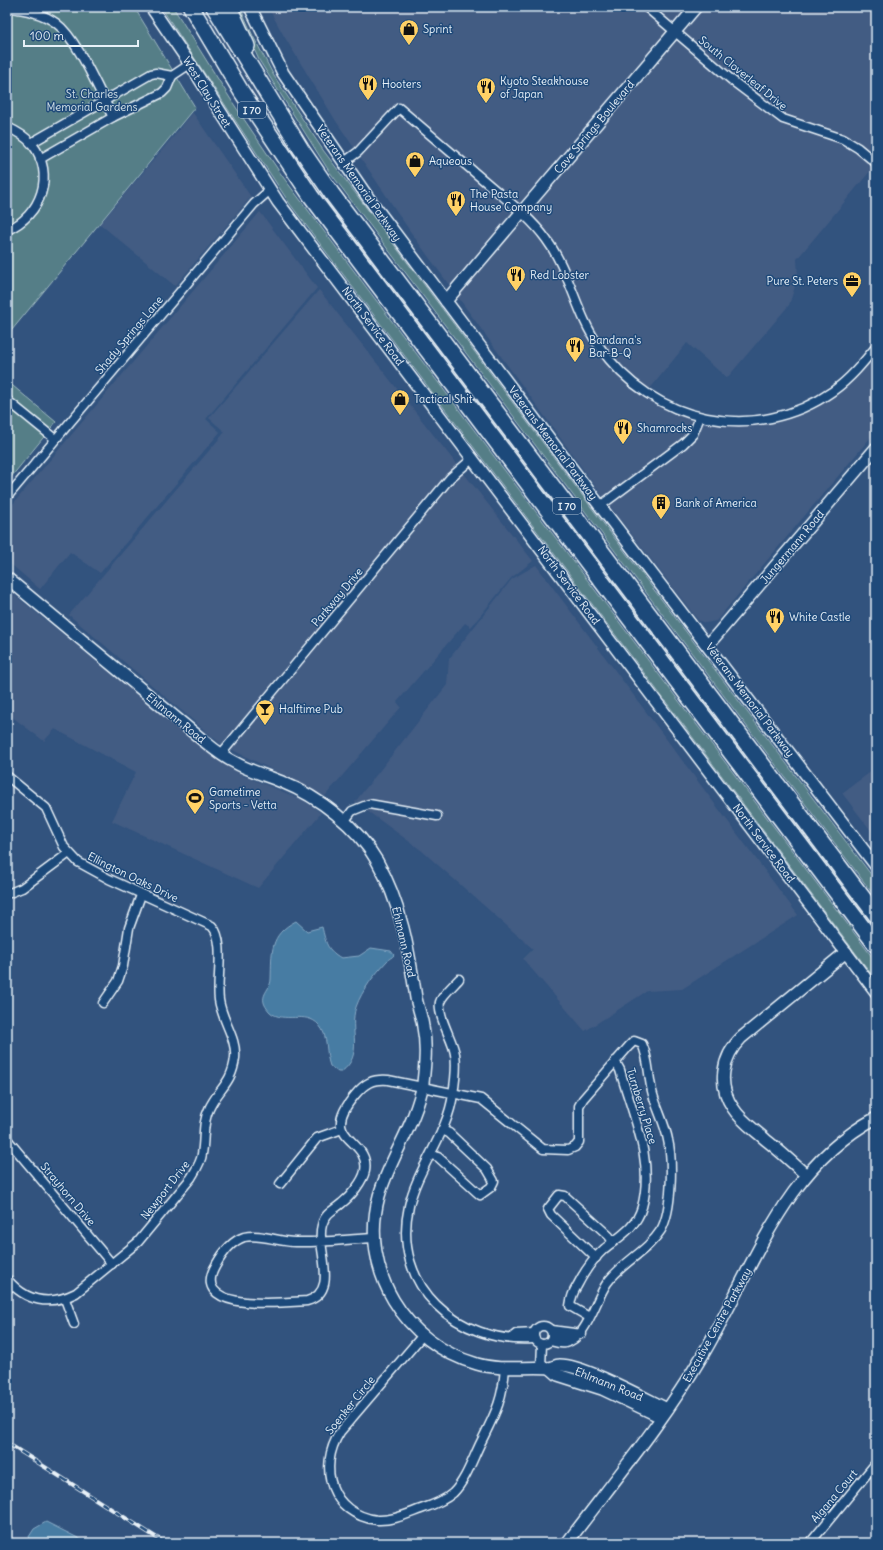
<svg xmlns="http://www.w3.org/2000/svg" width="883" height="1550" font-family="Delius,sans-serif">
<rect width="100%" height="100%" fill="#32537e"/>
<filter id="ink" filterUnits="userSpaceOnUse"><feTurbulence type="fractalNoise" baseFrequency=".025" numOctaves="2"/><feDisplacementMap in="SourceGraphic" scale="8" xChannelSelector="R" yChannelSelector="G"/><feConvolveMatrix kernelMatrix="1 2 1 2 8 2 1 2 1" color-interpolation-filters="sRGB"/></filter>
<g filter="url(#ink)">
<g fill="#435c83">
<polygon points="268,7 876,7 876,164 797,259 798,277 789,305 727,378 687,343 644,396 680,414 708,422 753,424 804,411 819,404 848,384 876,354 876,431 716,621 705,623 698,620 609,505 410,231 336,121 284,36"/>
<polygon points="193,113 251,197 175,286 100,224"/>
<polygon points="260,212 317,288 206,419 220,432 100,573 70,552 40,589 7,561 7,511"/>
<polygon points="319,290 533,561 511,578 471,627 465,623 397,702 401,707 325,796 221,744 69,615 225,432 209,418"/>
<polygon points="536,565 798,915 682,989 647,991 585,1031 523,959 533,949 421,850 355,802 447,685 449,659 512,579"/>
<polygon points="7,589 209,753 244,776 303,800 321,813 258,888 112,821 136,772 55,729 44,741 7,713"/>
<polygon points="876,768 876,837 842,793"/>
</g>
<g fill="#547e87" stroke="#9eb8c0">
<polygon points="7,7 134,7 195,107 7,336"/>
<polygon points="161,7 173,7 233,103 283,177 876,962 876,980 290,204"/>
<polygon points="235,7 240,7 253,36 274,76 323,150 600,519 876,881 876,898 329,171 259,60"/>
<polygon points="7,381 56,422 7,482"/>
</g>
<g fill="#467ba3" stroke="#87aac5">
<path d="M296 921 307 931 322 927C326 943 326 949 341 958L359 956 371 948 391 951 394 955C392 958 389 958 387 961 375 974 362 990 356 1007 348 1030 365 1055 341 1072H338L330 1066C325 1053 329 1036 319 1025 306 1010 283 1024 270 1012 255 996 271 991 271 979 272 952 269 935 296 921Z"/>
<polygon points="46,1522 82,1540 86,1543 25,1543 34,1529"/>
</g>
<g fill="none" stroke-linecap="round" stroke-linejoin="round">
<defs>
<g id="street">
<polyline points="646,7 734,82 783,119 843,139 858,148 876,163"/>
<path d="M7 8C23 9 42 13 56 23 78 39 99 92 113 117"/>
<path d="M7 127C16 131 25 136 32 144 56 174 41 216 7 230"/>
<polyline points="31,143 151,74 156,73 172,76"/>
<polyline points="40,159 113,117 162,93 167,88 172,76 190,64"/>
<path d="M343 163 358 152 399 108C428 133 458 158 487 183 508 201 530 217 546 239 570 271 576 314 599 346 652 423 755 446 833 391 850 379 863 363 876 347"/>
<polyline points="7,400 55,439"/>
<polyline points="7,497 254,204 270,190"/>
<polyline points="600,506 683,444 693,434 700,417"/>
<polyline points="221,754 450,478 473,458"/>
<path d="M7 776 46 808 64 847 78 862 109 879 212 926C226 941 216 980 219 1000 222 1021 237 1038 235 1058 232 1084 218 1089 209 1109 202 1123 205 1138 202 1154 201 1163 195 1171 191 1178L138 1242 76 1293C50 1306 26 1302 7 1279"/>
<polyline points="344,822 352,811 369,804 437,816"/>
<polyline points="7,894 22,888 69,853"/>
<path d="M459 979C454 985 442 995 440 1002 437 1016 453 1040 455 1054 457 1066 455 1082 453 1094 448 1134 417 1168 409 1206 391 1287 458 1344 534 1339"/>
<polyline points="103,1003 118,981 123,966 129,928 141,895"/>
<polyline points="7,1139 112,1264"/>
<polyline points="431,1155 438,1157 480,1195 491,1187 494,1181 487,1169 449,1133 442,1130"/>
<polyline points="280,1184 317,1138 342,1129"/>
<path d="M375 1238C348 1239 322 1243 295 1242 278 1242 260 1233 244 1237 232 1241 222 1254 216 1265 187 1314 286 1302 307 1301 341 1291 315 1248 322 1225 325 1213 334 1210 342 1203 351 1196 363 1181 365 1171 371 1137 316 1141 355 1095 365 1083 372 1079 388 1080L481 1099 543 1149 568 1150 575 1147 579 1142V1106L583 1099 629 1046 634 1041 642 1044C649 1058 648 1075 652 1091 656 1108 665 1123 668 1140 673 1161 672 1211 661 1230 647 1252 622 1262 607 1283 595 1300 587 1339 565 1343 560 1344 554 1342 550 1341"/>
<polyline points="596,1258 551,1215 548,1209 559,1195 565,1196 609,1236 613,1242"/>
<polyline points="65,1299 74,1324"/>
<path d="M589 1317 570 1306C571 1298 573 1292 577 1286 584 1272 593 1259 604 1249 620 1236 636 1228 642 1207 655 1160 632 1114 620 1070L615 1061"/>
<circle cx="543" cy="1335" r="9"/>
<polyline points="551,1330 582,1334"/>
<path d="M422 1336 340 1432C317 1468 331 1514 377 1520 392 1521 407 1514 421 1509 433 1505 444 1501 453 1493 466 1480 473 1458 481 1442 495 1414 503 1400 505 1367"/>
<polyline points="552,1336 572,1339"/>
<polyline points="511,1338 516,1334 534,1333"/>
<polyline points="541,1367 542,1344"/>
<polyline points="810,1543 876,1463"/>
</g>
<g id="secondary">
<polyline points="151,7 190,64 278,202 876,992"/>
<polyline points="250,7 283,73 367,196 600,506 876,866"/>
<polyline points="446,301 696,7"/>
<path d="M7 578 199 737C210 746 221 756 234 762 249 771 266 775 282 782 319 797 357 826 377 861 401 903 409 951 416 998 418 1008 422 1017 423 1027 427 1046 425 1065 423 1083 416 1124 390 1157 379 1196 359 1270 405 1344 477 1364 501 1371 526 1366 550 1368 553 1367 557 1365 559 1365 582 1364 644 1398 667 1409"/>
<polyline points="708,645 876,448"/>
<path d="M806 1175C793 1163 780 1151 766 1140 755 1130 741 1121 733 1108 717 1085 722 1057 741 1038L846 952"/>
<polyline points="550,1368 558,1375 602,1389 661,1417"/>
<path d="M567 1543C613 1482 663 1422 702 1356 753 1271 782 1168 876 1118"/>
</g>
<g id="highway">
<polyline points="191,7 241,91 311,196 876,945"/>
<polyline points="214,7 301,149 332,194 876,915"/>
<polyline points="229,7 247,46"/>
</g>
</defs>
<use href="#street" stroke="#e8f1f8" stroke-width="11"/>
<use href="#secondary" stroke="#e8f1f8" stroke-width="14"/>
<use href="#highway" stroke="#e8f1f8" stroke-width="18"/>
<use href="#street" stroke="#1f4a7a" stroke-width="8"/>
<use href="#secondary" stroke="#1f4a7a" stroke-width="11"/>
<use href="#highway" stroke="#1f4a7a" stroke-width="15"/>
<defs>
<polyline id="rail" points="7,1443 165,1543"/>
</defs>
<use href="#rail" stroke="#e8f1f8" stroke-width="4"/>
<use href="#rail" stroke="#1f4a7a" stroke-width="2.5" stroke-dasharray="8" stroke-linecap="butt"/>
</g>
</g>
<defs>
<symbol id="shop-pin" viewBox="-11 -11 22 30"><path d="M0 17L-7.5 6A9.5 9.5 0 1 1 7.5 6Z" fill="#ffd166" stroke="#1f4a7a"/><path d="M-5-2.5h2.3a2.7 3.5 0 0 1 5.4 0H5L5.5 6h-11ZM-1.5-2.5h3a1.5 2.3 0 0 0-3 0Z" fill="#111"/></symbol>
<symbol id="restaurant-pin" viewBox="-11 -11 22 30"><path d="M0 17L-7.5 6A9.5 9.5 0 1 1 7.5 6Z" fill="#ffd166" stroke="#1f4a7a"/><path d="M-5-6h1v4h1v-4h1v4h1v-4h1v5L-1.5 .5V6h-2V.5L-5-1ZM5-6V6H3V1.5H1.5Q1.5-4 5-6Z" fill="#111"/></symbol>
<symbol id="office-pin" viewBox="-11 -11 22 30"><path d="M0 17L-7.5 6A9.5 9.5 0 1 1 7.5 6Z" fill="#ffd166" stroke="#1f4a7a"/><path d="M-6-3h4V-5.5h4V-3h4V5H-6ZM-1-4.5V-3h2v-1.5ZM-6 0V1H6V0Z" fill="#111"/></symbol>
<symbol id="building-pin" viewBox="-11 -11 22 30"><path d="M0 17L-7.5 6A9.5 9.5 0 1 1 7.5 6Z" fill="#ffd166" stroke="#1f4a7a"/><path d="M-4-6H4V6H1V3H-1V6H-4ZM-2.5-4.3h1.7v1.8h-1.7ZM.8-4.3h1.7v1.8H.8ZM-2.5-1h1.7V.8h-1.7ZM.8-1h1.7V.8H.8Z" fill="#111"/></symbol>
<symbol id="bar-pin" viewBox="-11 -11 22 30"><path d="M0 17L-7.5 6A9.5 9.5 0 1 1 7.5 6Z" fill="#ffd166" stroke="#1f4a7a"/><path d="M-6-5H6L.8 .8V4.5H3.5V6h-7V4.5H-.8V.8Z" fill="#111"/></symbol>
<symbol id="stadium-pin" viewBox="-11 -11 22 30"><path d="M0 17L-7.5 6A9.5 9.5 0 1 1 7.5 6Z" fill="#ffd166" stroke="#1f4a7a"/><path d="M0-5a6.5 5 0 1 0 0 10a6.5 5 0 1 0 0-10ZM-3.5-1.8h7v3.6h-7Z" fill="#111"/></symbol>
</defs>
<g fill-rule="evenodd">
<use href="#shop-pin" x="398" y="18" width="22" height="30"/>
<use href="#restaurant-pin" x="357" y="73" width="22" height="30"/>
<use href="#restaurant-pin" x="475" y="76" width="22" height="30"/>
<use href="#shop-pin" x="404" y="150" width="22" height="30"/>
<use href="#restaurant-pin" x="445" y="189" width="22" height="30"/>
<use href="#restaurant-pin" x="505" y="264" width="22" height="30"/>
<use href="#office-pin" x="841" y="270" width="22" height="30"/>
<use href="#restaurant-pin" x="564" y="335" width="22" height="30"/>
<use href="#shop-pin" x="389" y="388" width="22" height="30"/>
<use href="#restaurant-pin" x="612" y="417" width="22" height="30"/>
<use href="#building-pin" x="650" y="492" width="22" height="30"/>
<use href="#restaurant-pin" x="764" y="606" width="22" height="30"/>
<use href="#bar-pin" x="254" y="698" width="22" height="30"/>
<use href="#stadium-pin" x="184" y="787" width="22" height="30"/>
</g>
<g text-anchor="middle" stroke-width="3" stroke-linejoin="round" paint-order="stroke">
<g fill="#1f4a7a" stroke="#acbfd2" stroke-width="1">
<rect x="238" y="102" width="28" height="16" rx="3"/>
<rect x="553" y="498" width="28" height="16" rx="3"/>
</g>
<g font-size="10" font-weight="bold" fill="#e8f1f8">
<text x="252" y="114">I 70</text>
<text x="567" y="510">I 70</text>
</g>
<g font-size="11" fill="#e8f1f8" stroke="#1f4a7a" text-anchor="start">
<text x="423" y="33">Sprint</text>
<text x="500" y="85">Kyoto Steakhouse<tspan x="500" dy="13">of Japan</tspan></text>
<text x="382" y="88">Hooters</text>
<text x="429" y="165">Aqueous</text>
<text x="470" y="198">The Pasta<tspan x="470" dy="13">House Company</tspan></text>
<text x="530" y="279">Red Lobster</text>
<text x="838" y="285" text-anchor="end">Pure St. Peters</text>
<text x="589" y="344">Bandana's<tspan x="589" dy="13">Bar-B-Q</tspan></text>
<text x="414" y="403">Tactical Shit</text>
<text x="637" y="432">Shamrocks</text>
<text x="675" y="507">Bank of America</text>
<text x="789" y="621">White Castle</text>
<text x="279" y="713">Halftime Pub</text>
<text x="209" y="796">Gametime<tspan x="209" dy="13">Sports - Vetta</tspan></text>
</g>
<g font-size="11" fill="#e8f1f8" stroke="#1f4a7a">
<text transform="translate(743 73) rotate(39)" y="4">South Cloverleaf Drive</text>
<text transform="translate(207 92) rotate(58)" y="4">West Clay Street</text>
<text transform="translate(594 127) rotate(-50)" y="4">Cave Springs Boulevard</text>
<text transform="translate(359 183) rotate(55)" y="4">Veterans Memorial Parkway</text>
<text transform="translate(373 326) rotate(53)" y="4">North Service Road</text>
<text transform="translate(129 335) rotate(-50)" y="4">Shady Springs Lane</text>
<text transform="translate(553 443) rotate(53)" y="4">Veterans Memorial Parkway</text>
<text transform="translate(792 547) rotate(-50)" y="4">Jungermann Road</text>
<text transform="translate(569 585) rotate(53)" y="4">North Service Road</text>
<text transform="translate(337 597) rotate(-50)" y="4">Parkway Drive</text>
<text transform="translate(750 700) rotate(53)" y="4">Veterans Memorial Parkway</text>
<text transform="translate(176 718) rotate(39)" y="4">Ehlmann Road</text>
<text transform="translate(764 843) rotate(53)" y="4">North Service Road</text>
<text transform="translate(133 877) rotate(26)" y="4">Ellington Oaks Drive</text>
<text transform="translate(404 942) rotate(77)" y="4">Ehlmann Road</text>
<text transform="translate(642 1106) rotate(73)" y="4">Turnberry Place</text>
<text transform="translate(165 1190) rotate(-52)" y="4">Newport Drive</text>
<text transform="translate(68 1194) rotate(50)" y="4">Strayhorn Drive</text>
<text transform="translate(717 1325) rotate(-61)" y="4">Executive Centre Parkway</text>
<text transform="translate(609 1384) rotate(22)" y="4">Ehlmann Road</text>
<text transform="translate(350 1405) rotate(-51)" y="4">Soenker Circle</text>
<text transform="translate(834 1496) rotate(-50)" y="4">Algana Court</text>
</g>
<g font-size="11" fill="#d2e0e7" stroke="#1f4a7a">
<text x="92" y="98">St. Charles<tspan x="92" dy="13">Memorial Gardens</tspan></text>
</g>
</g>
<rect width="883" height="1550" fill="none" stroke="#1f4a7a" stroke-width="24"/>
<rect x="12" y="12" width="859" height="1526" fill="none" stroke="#e8f1f8" stroke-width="1.5" filter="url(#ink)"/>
<path d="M24 40v6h114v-6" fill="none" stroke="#e8f1f8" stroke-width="2"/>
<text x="30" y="40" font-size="12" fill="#e8f1f8" stroke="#1f4a7a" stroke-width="3" paint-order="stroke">100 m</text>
</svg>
